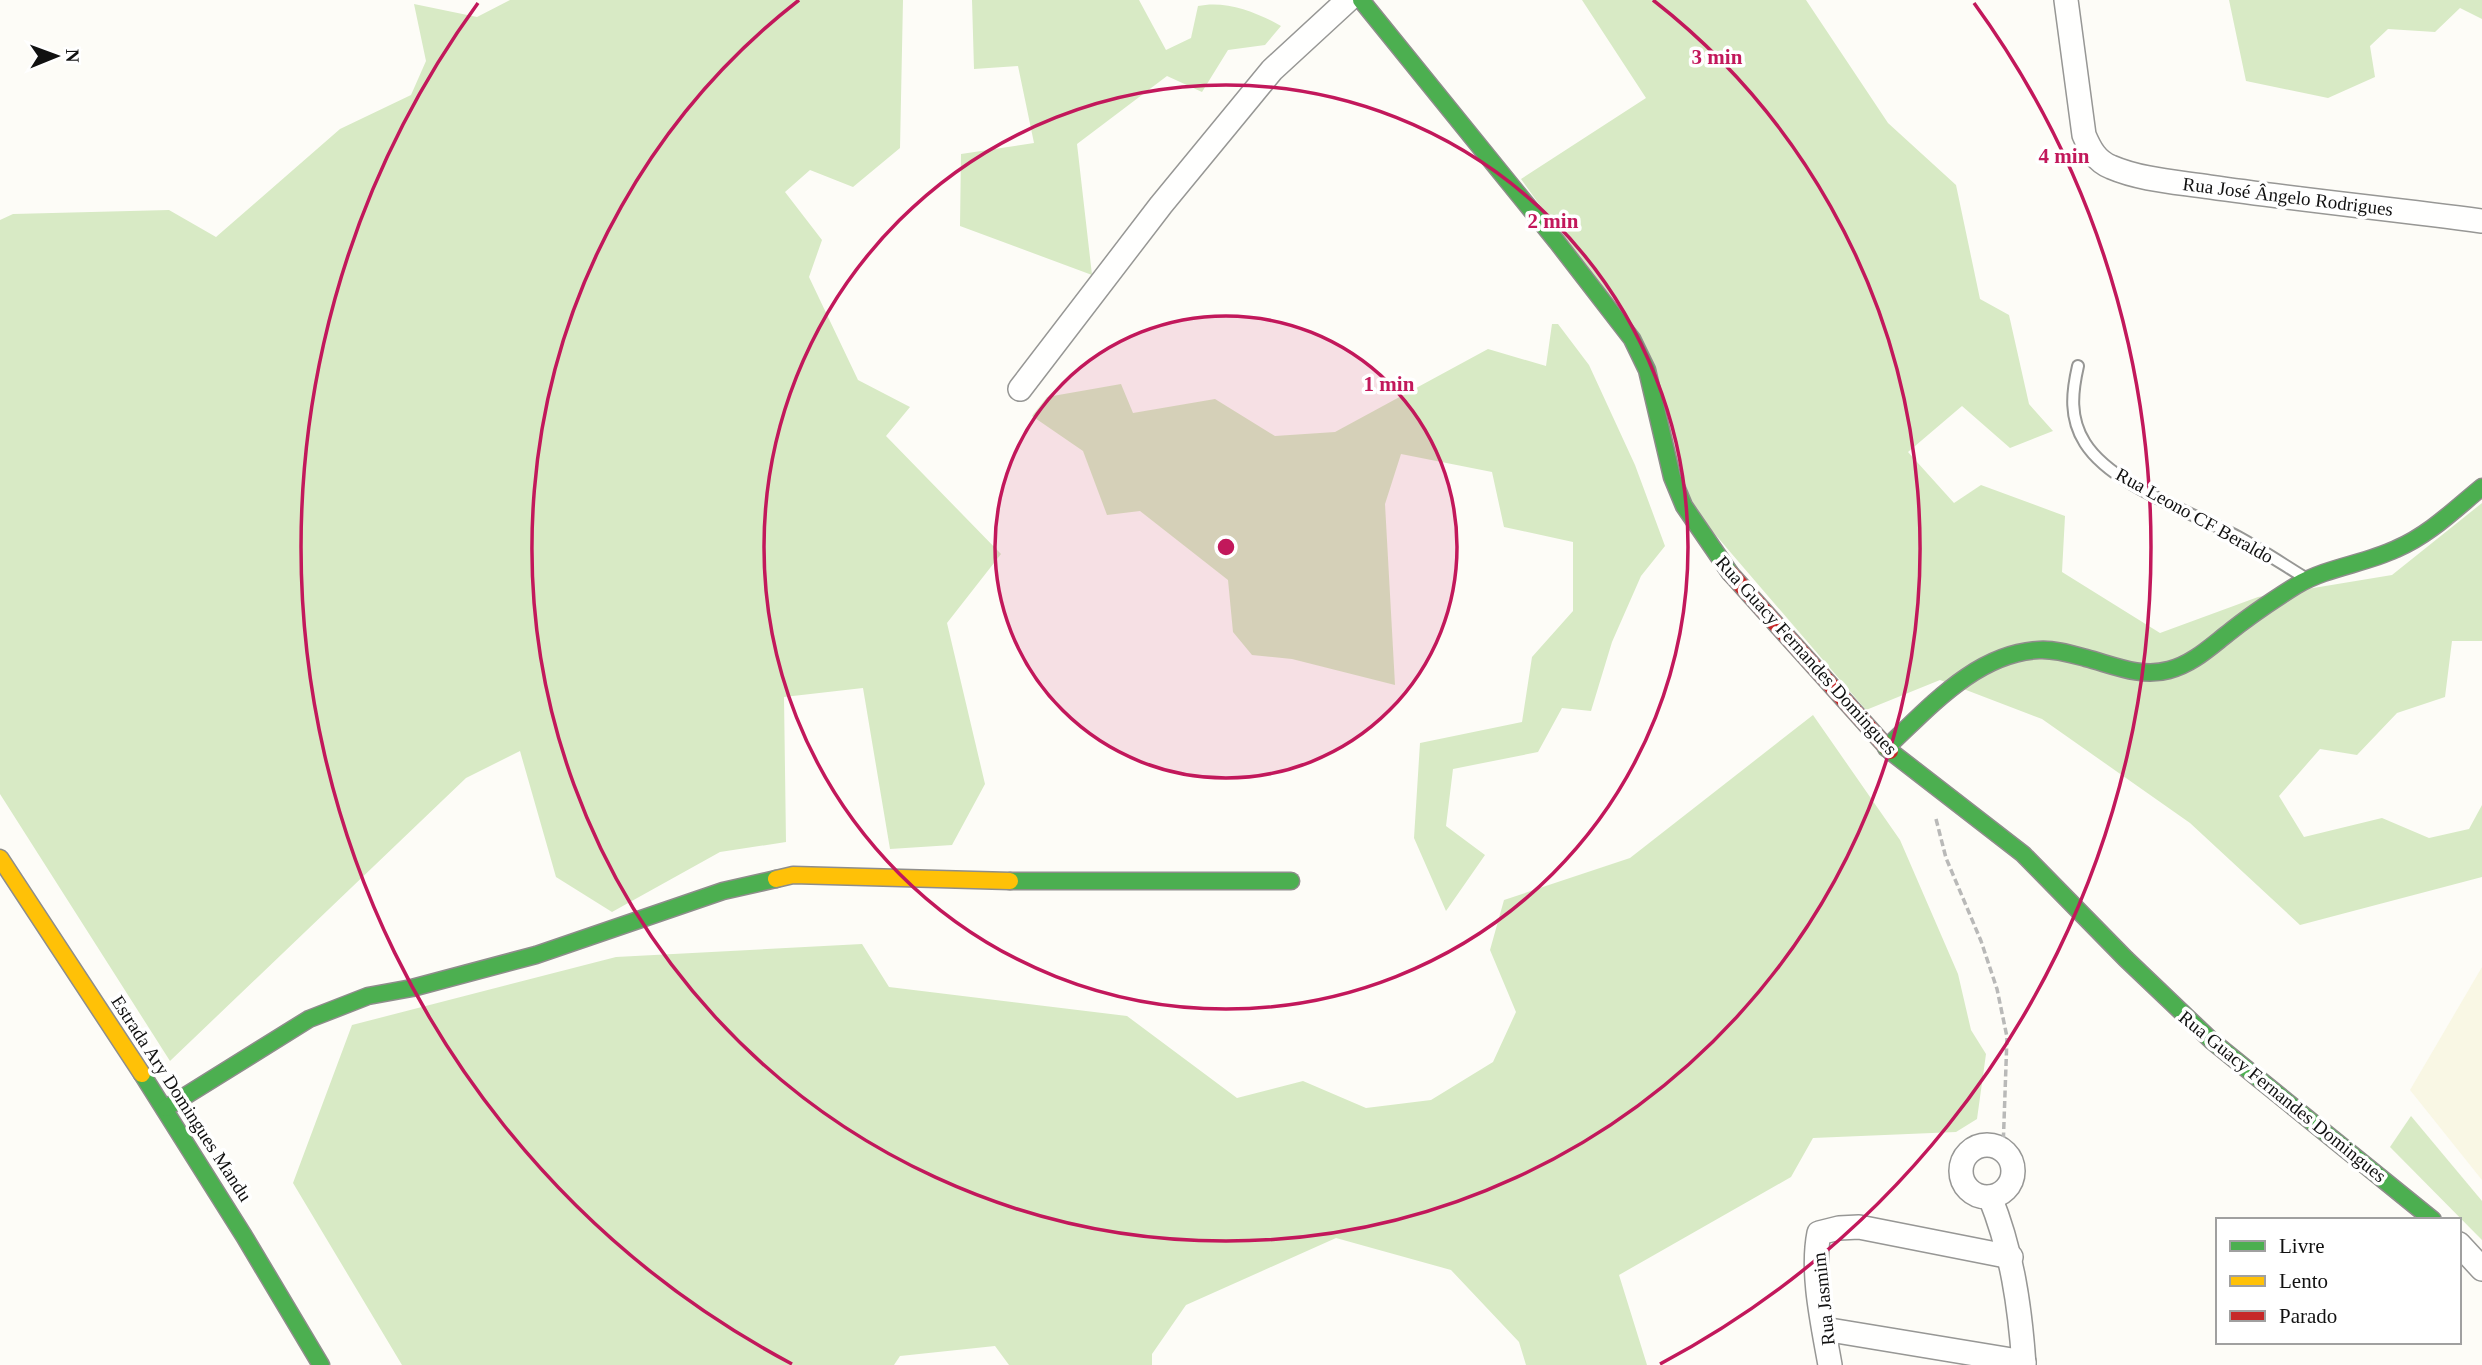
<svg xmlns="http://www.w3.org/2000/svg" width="2482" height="1365" font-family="Georgia,serif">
<rect width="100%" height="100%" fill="#fdfcf7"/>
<polygon fill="#f9f7e4" points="2482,967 2482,1180 2410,1090"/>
<g fill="#d8eac5">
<polygon points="510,0 903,0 900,148 853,187 810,170 785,192 822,240 809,277 858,380 910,407 886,436 1001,554 947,623 985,784 952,845 890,849 863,688 784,697 786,842 720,852 612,912 556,877 520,751 466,778 170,1061 0,794 0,220 13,214 169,210 216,237 340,129 411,95 426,61 414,4 477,17"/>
<path d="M972 0H1139L1166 50 1191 38 1198 6C1225 0 1257 12 1281 26L1265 45 1228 50 1202 92 1167 76 1077 144 1092 275 960 226 961 154 1034 143 1018 66 974 69Z"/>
<polygon points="1582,0 1806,0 1888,123 1956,185 1980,299 2009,315 2029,404 2053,431 2010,448 1962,406 1908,452 1954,503 1981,485 2065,516 2062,572 2160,633 2258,597 2392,575 2482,503 2482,641 2452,641 2445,697 2397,713 2357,755 2320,749 2279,796 2304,837 2382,818 2429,838 2469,829 2482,805 2482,877 2300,925 2190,823 2042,719 1940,680 1866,710 1683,497 1653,362 1521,179 1646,98"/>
<polygon points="2229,0 2482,0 2482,19 2460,8 2435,32 2388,29 2370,46 2375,77 2328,98 2246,81"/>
<polygon points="1552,324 1558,324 1589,365 1635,465 1665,546 1641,576 1612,642 1591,711 1562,708 1538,752 1453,769 1446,826 1485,855 1446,911 1414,838 1420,743 1522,722 1532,657 1573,611 1573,542 1504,527 1492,472 1401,454 1385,504 1395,685 1292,659 1252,655 1233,632 1228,580 1140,511 1107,515 1083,451 1032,416 1047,397 1121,384 1133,413 1215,399 1275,436 1335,432 1488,349 1546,366"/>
<polygon points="1813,715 1900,840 1958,974 1971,1030 1986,1054 1977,1119 1956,1132 1813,1138 1791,1177 1619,1275 1647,1365 1526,1365 1519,1342 1451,1270 1336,1238 1186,1305 1152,1354 1152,1365 1009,1365 995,1346 900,1356 894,1365 402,1365 293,1183 352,1025 616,957 862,944 889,987 1127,1016 1237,1098 1303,1081 1366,1108 1431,1100 1493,1062 1516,1012 1490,950 1504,900 1630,858"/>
<polygon points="2411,1116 2482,1201 2482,1240 2390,1147"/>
</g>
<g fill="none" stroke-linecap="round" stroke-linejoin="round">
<defs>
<path id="lane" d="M2078 366C2072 392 2069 418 2085 443 2112 486 2194 513 2238 537 2260 549 2281 563 2302 576"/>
<g id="street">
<path d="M2066 0 2084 135C2090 149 2096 161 2111 167 2141 180 2178 182 2210 187 2301 200 2392 209 2482 221"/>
<polyline points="1020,389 1161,205 1272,70 1348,0"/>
<circle cx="1987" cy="1171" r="26"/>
<path d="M1990 1197C2012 1251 2020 1307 2024 1365"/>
<polyline points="2459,1244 2482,1269"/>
<polyline points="1824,1329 2024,1362"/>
<path d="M1830 1365C1823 1325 1811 1273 1819 1233L1839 1228 1859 1227 2011 1257"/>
</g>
<g id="fast">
<polyline points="1361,0 1557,242 1632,339 1647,370 1672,477 1684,506 1730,573"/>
<path d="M1886 748C1929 708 1976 653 2039 650 2055 649 2071 654 2086 658 2113 665 2141 678 2169 670 2192 664 2209 648 2227 634 2249 616 2273 600 2297 585 2328 567 2364 564 2396 549 2429 535 2455 509 2482 487"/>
<polyline points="1890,751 2023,854 2126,959 2212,1041 2433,1220"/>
<polyline points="1010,881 1291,881"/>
<polyline points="142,1074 244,1236 321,1365"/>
<polyline points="166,1108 309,1019 368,996 412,988 536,955 723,891 776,879"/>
</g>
<g id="slow">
<polyline points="0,858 142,1074"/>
<polyline points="776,879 793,875 1010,881"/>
</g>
<polyline id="jam" points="1730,573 1890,751"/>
</defs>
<use href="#lane" stroke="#979795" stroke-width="14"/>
<use href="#street" stroke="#979795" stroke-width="26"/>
<use href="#fast" stroke="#8e8d8b" stroke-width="19"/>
<use href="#slow" stroke="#8e8d8b" stroke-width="19"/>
<use href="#jam" stroke="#8e8d8b" stroke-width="19"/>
<polyline stroke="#b9b9b8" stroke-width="3.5" stroke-dasharray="7 3.5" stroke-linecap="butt" points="1936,819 1946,858 1981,941 1997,989 2007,1037 2003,1150"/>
<use href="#lane" stroke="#fffffe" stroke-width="10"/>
<use href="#street" stroke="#fffffe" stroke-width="23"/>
<use href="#fast" stroke="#4caf50" stroke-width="16"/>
<use href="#slow" stroke="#ffc107" stroke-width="16"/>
<use href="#jam" stroke="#c62828" stroke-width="16"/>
</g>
<circle cx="1226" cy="547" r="231" fill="#c2185b" fill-opacity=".12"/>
<g fill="none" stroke="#c2185b" stroke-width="3.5">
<circle cx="1226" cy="547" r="231"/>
<circle cx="1226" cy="547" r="462"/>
<path d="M1653 0A694 694 0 1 1 799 0"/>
<path d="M792 1364A925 925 0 0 1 478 3M1974 3A925 925 0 0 1 1660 1364"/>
</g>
<g text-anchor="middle" stroke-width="7" stroke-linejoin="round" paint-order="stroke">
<g font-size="19" fill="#111" stroke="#fff">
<text transform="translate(2288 196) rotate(7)" y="7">Rua José Ângelo Rodrigues</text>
<text transform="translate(2195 515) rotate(29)" y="7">Rua Leono CF Beraldo</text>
<text transform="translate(1807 655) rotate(48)" y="7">Rua Guacy Fernandes Domingues</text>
<text transform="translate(2283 1096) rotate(39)" y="7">Rua Guacy Fernandes Domingues</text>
<text transform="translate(182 1098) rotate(57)" y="7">Estrada Ary Domingues Mandu</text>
<text transform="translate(1823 1299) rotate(-96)" y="7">Rua Jasmim</text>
</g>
</g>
<circle cx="1226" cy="547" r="10" fill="#c2185b" stroke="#fff" stroke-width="3.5"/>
<g font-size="21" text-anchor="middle" font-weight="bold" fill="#c2185b" stroke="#fff" stroke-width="7" stroke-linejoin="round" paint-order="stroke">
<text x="1717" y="64">3 min</text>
<text x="2064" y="163">4 min</text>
<text x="1553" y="228">2 min</text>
<text x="1389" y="391">1 min</text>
</g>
<rect x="2216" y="1218" width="245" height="126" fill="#ffffff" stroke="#a0a0a0" stroke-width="2"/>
<rect x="2230" y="1241" width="35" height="10" fill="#4caf50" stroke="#a0a0a0" stroke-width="2"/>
<text x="2279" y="1253" font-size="21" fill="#111111">Livre</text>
<rect x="2230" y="1276" width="35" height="10" fill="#ffc107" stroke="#a0a0a0" stroke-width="2"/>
<text x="2279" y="1288" font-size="21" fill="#111111">Lento</text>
<rect x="2230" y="1311" width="35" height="10" fill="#c62828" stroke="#a0a0a0" stroke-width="2"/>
<text x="2279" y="1323" font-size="21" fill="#111111">Parado</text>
<g transform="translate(56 56) rotate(89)" stroke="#ffffff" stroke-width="5" paint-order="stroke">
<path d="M0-5L12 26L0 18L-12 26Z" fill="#111111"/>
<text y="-10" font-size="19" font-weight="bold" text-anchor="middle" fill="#111111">N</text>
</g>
</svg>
